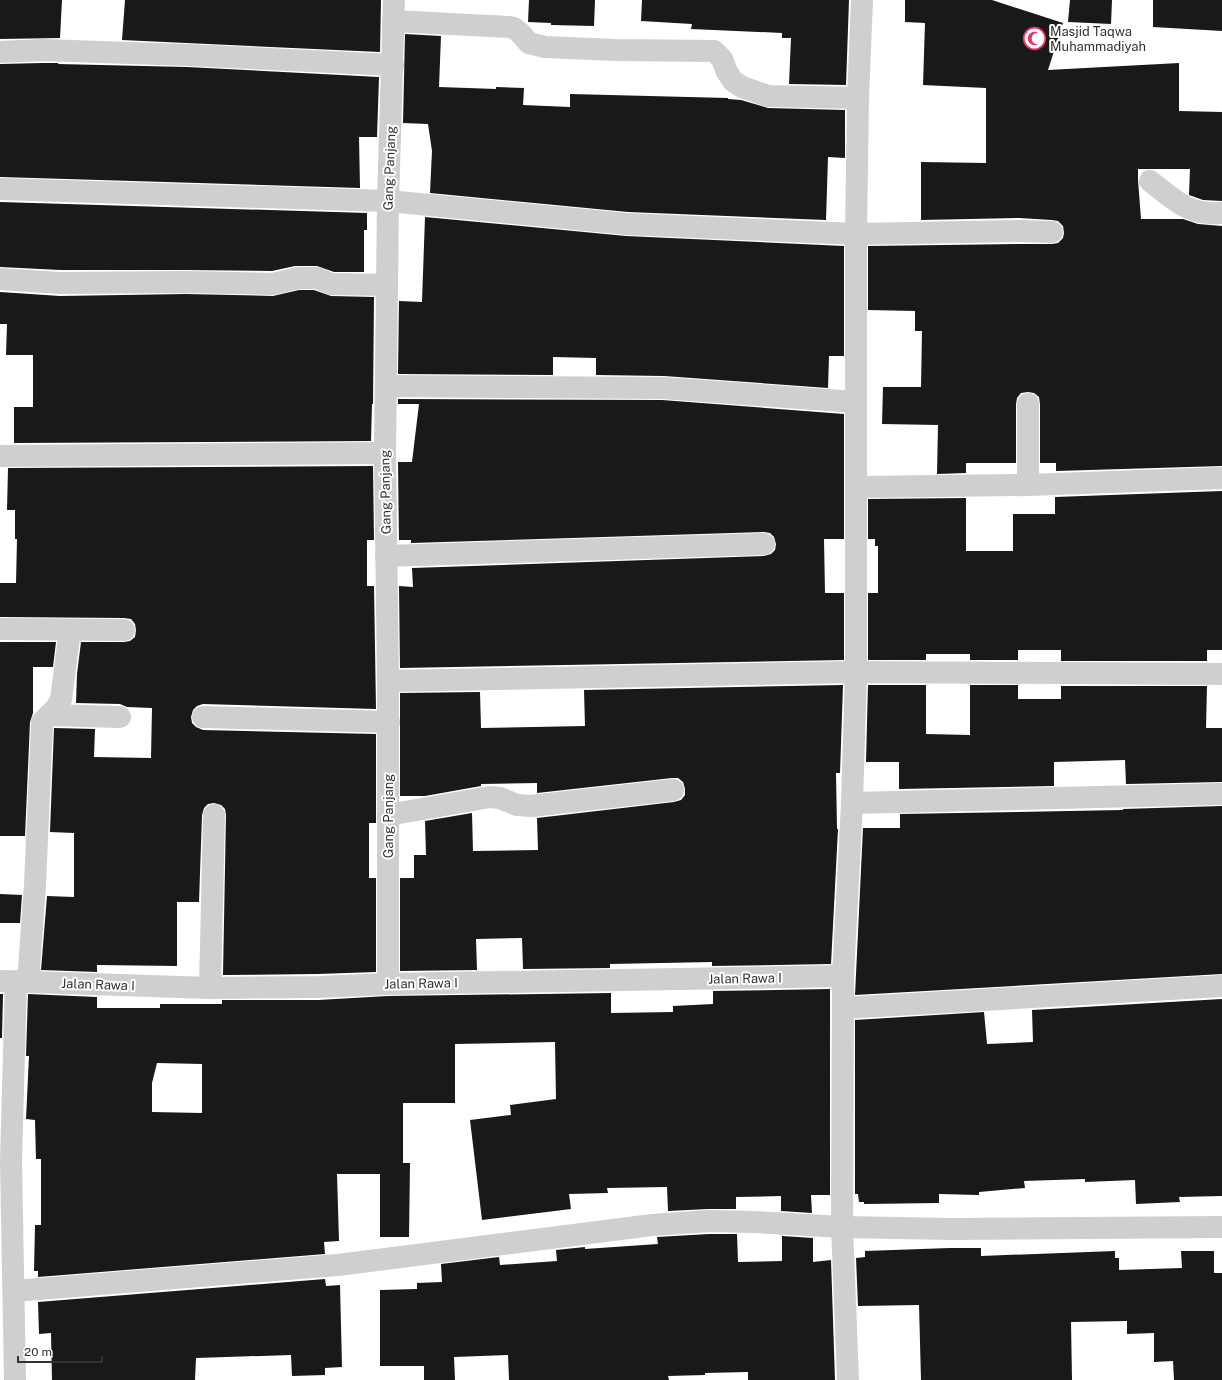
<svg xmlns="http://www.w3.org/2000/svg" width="1222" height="1380" font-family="'Public Sans',sans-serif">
<rect width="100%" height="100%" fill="#fff"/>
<g fill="#191919" fill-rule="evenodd">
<polygon points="0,0 62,0 60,38 0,39"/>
<polygon points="125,0 381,0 380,52 122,40"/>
<polygon points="529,0 595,0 594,26 551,25 551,23 528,22"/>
<polygon points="642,0 849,0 846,85 789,84 791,38 782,38 782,33 691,29 692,24 641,21"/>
<polygon points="905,0 992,0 1063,23 1048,70 1179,63 1179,111 1222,112 1222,201 1203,200 1189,195 1190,169 1138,169 1138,180 1141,219 1183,219 1198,224 1222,226 1222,466 1056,471 1056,463 1040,463 1040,404 1039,397 1034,393 1028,392 1021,393 1017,398 1016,404 1016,463 966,463 966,473 937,474 938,425 882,424 883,387 921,387 922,331 915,331 915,311 868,310 868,246 1019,244 1052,244 1058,243 1063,238 1064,233 1063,226 1058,221 1052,220 1019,218 921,220 921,162 986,163 986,88 923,85 925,23 905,22"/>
<polygon points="1070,0 1112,0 1111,24 1068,22"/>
<polygon points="1153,0 1222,0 1222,31 1153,27"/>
<polygon points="405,34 441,36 439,87 496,89 496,87 524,88 523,105 570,107 570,94 728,98 728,99 741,100 768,108 845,110 845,158 828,157 826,220 628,212 430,193 432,151 428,124 403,123"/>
<polygon points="43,63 58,63 58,64 187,67 379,77 377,137 359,137 360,188 0,177 0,64"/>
<polygon points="0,202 367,213 367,230 364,230 364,272 334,272 317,266 295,266 272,271 186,270 60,270 0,267"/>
<polygon points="425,217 626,236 844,246 844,356 829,356 828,388 664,376 596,375 596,358 553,357 553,375 398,374 399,301 422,302"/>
<polygon points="299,290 314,290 331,296 374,297 373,404 372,404 371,441 14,443 14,407 33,407 33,355 6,355 7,324 0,324 0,292 60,296 186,294 273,296"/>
<polygon points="398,399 662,400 844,414 844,539 824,539 825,593 844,593 844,660 400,668 399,586 413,587 412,568 764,556 771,554 775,550 776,544 774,537 770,533 764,532 411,543 411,540 399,540 398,462 412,462 419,404 398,404"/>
<polygon points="373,466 374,540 367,540 367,586 374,586 376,709 203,704 197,706 193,710 191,717 192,723 196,727 203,730 376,734 376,823 369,823 369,878 376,878 376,972 318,974 223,975 226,815 225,809 221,805 214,803 208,804 204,808 202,815 199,902 177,902 177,966 97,965 97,972 41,970 47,896 74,897 74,833 50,832 54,728 95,729 94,757 151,758 152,708 127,707 120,704 76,703 77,674 81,642 124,642 130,641 135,637 136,630 135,624 131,619 124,618 0,617 0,583 16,583 17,539 15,539 15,510 7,510 8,468"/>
<polygon points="1222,491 1222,650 1207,650 1207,661 1061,661 1061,650 1018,650 1018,660 970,660 970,654 926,654 926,660 868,660 868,593 878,593 878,546 875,546 875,539 868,539 868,499 966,498 966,551 1013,551 1013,514 1055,514 1055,497"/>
<polygon points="0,642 56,642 53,667 33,667 33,713 30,722 25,836 0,836"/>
<polygon points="843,685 840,773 836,773 837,829 838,829 831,964 712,966 712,962 610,964 610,968 523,969 522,938 476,939 477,970 400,971 400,878 414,878 414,855 426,855 425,821 472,813 473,851 538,850 537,818 674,802 681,800 685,795 685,789 683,782 678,778 672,778 537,793 537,783 481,784 481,786 425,796 400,796 400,693 480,692 481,728 585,726 584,690"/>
<polygon points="868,685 926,685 926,734 970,735 970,685 1018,685 1018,699 1061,699 1061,686 1207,686 1206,728 1222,728 1222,782 1126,784 1125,760 1054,762 1054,786 899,789 899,762 866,762"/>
<polygon points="1222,806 1222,974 855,995 863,828 900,828 900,814 1123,810 1123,809"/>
<polygon points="0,894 22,895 20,923 0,923"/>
<path d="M830 989V1195H811L812 1213 781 1211V1196L736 1197V1209H708L668 1211 667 1187 607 1188 608 1193 569 1194 571 1209 482 1220 470 1120 511 1115 510 1105 556 1099 555 1042 455 1044V1103H403V1163H410L409 1237H380V1174H337L339 1241 324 1242 325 1254 38 1277V1271H34L35 1225H41V1159H36L35 1120 26 1119 29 1056H26L28 994 97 997V1008H160V1004H222V1000H318L388 996 611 993V1013L673 1012V1006L713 1004V991ZM157 1063 202 1064V1113L152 1112V1083Z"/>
<polygon points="0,994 3,994 2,1038 0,1038"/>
<polygon points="1222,999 1222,1196 1179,1197 1180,1202 1136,1204 1135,1180 1085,1182 1085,1179 1024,1181 1025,1188 979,1192 979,1195 939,1194 939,1203 864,1204 864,1202 859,1202 858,1194 855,1194 855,1020 984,1012 987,1044 1033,1042 1032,1010"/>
<polygon points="709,1234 737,1234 738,1262 782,1261 782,1236 813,1238 813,1262 831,1260 835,1380 748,1380 748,1372 705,1373 705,1375 668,1376 669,1380 509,1380 508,1355 454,1357 455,1380 424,1380 424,1366 380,1366 380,1290 417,1289 417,1283 442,1282 441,1264 499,1257 500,1265 557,1261 556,1250 585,1247 585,1249 658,1244 657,1237"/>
<polygon points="950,1248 981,1248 981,1256 1115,1251 1115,1258 1119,1258 1119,1270 1182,1268 1181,1251 1214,1251 1214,1273 1222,1273 1222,1380 1174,1380 1173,1361 1154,1362 1154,1333 1127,1334 1127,1321 1071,1322 1072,1380 921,1380 919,1305 858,1306 856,1258 865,1257 865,1251"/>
<polygon points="325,1279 326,1286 340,1285 342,1367 325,1368 325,1375 292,1376 291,1355 196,1358 195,1380 52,1380 51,1333 39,1334 38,1302"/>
</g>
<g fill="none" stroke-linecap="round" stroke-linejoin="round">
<g stroke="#cfcfcf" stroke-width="22">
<polyline points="393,21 509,27 514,28 519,32 529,43 545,47 615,50 714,51 722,59 727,72 733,81 742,87 768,96 858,98"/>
<polyline points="0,52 43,50 188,55 393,65"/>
<path d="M1150 181C1175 200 1188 216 1222 213"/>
<polyline points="0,189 388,201 627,224 856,234 1019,231 1052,232"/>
<polyline points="0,279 60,283 186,282 273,284 298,278 317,278 331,284 387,285"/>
<polyline points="386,386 663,388 855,402"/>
<polyline points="1028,404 1028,485"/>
<polyline points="0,456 385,453"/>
<polyline points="856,487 1028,485 1222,478"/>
<polyline points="386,556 764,544"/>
<polyline points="0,629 124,630"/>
<polyline points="388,681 856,672 1222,674"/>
<polyline points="49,715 120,717"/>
<polyline points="203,717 389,722"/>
<polyline points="852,803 1222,794"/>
<polyline points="388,815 490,797 500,798 517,805 531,806 673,790"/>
<polyline points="0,981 210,988 318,987 388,984 843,976"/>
<polyline points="28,982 35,885 42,726 42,722 56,708 61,699 70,630"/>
<polyline points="388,984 388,681 385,453 388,201 394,0"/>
<polyline points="210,988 214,815"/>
<polyline points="844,1008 1222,986"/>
<polyline points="14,1291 338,1265 652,1225 709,1221 754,1222 842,1227 952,1229 1222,1227"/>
<polyline points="15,1380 11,1161 16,981"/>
<polyline points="848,1380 842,1227 843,976 852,803 856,672 856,234 858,98 862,0"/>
</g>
</g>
<defs>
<symbol id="mosque-ring" viewBox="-11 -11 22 22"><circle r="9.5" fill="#fff" stroke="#e63761" stroke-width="1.5"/><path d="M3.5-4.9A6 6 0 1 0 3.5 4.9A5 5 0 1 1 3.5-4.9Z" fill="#e63761"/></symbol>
</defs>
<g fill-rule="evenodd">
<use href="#mosque-ring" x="1022" y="26" width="25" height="25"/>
</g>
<g text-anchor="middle" stroke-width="4" stroke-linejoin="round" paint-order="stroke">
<g font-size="13" fill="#323232" stroke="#fff" text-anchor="start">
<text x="1050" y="36">Masjid Taqwa<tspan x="1050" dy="15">Muhammadiyah</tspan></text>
</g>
<g font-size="13" fill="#323232" stroke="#fff">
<text transform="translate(389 168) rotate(-88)" y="5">Gang Panjang</text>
<text transform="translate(385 492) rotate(-91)" y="5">Gang Panjang</text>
<text transform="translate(388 816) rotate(-90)" y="5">Gang Panjang</text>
<text transform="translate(745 978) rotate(-1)" y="5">Jalan Rawa I</text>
<text transform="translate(421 983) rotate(-1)" y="5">Jalan Rawa I</text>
<text transform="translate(98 984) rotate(2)" y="5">Jalan Rawa I</text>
</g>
</g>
<path d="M18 1356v6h84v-6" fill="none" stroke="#323232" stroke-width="2"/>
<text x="24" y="1356" font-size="12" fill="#323232" stroke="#ffffff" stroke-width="3" paint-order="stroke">20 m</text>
</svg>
